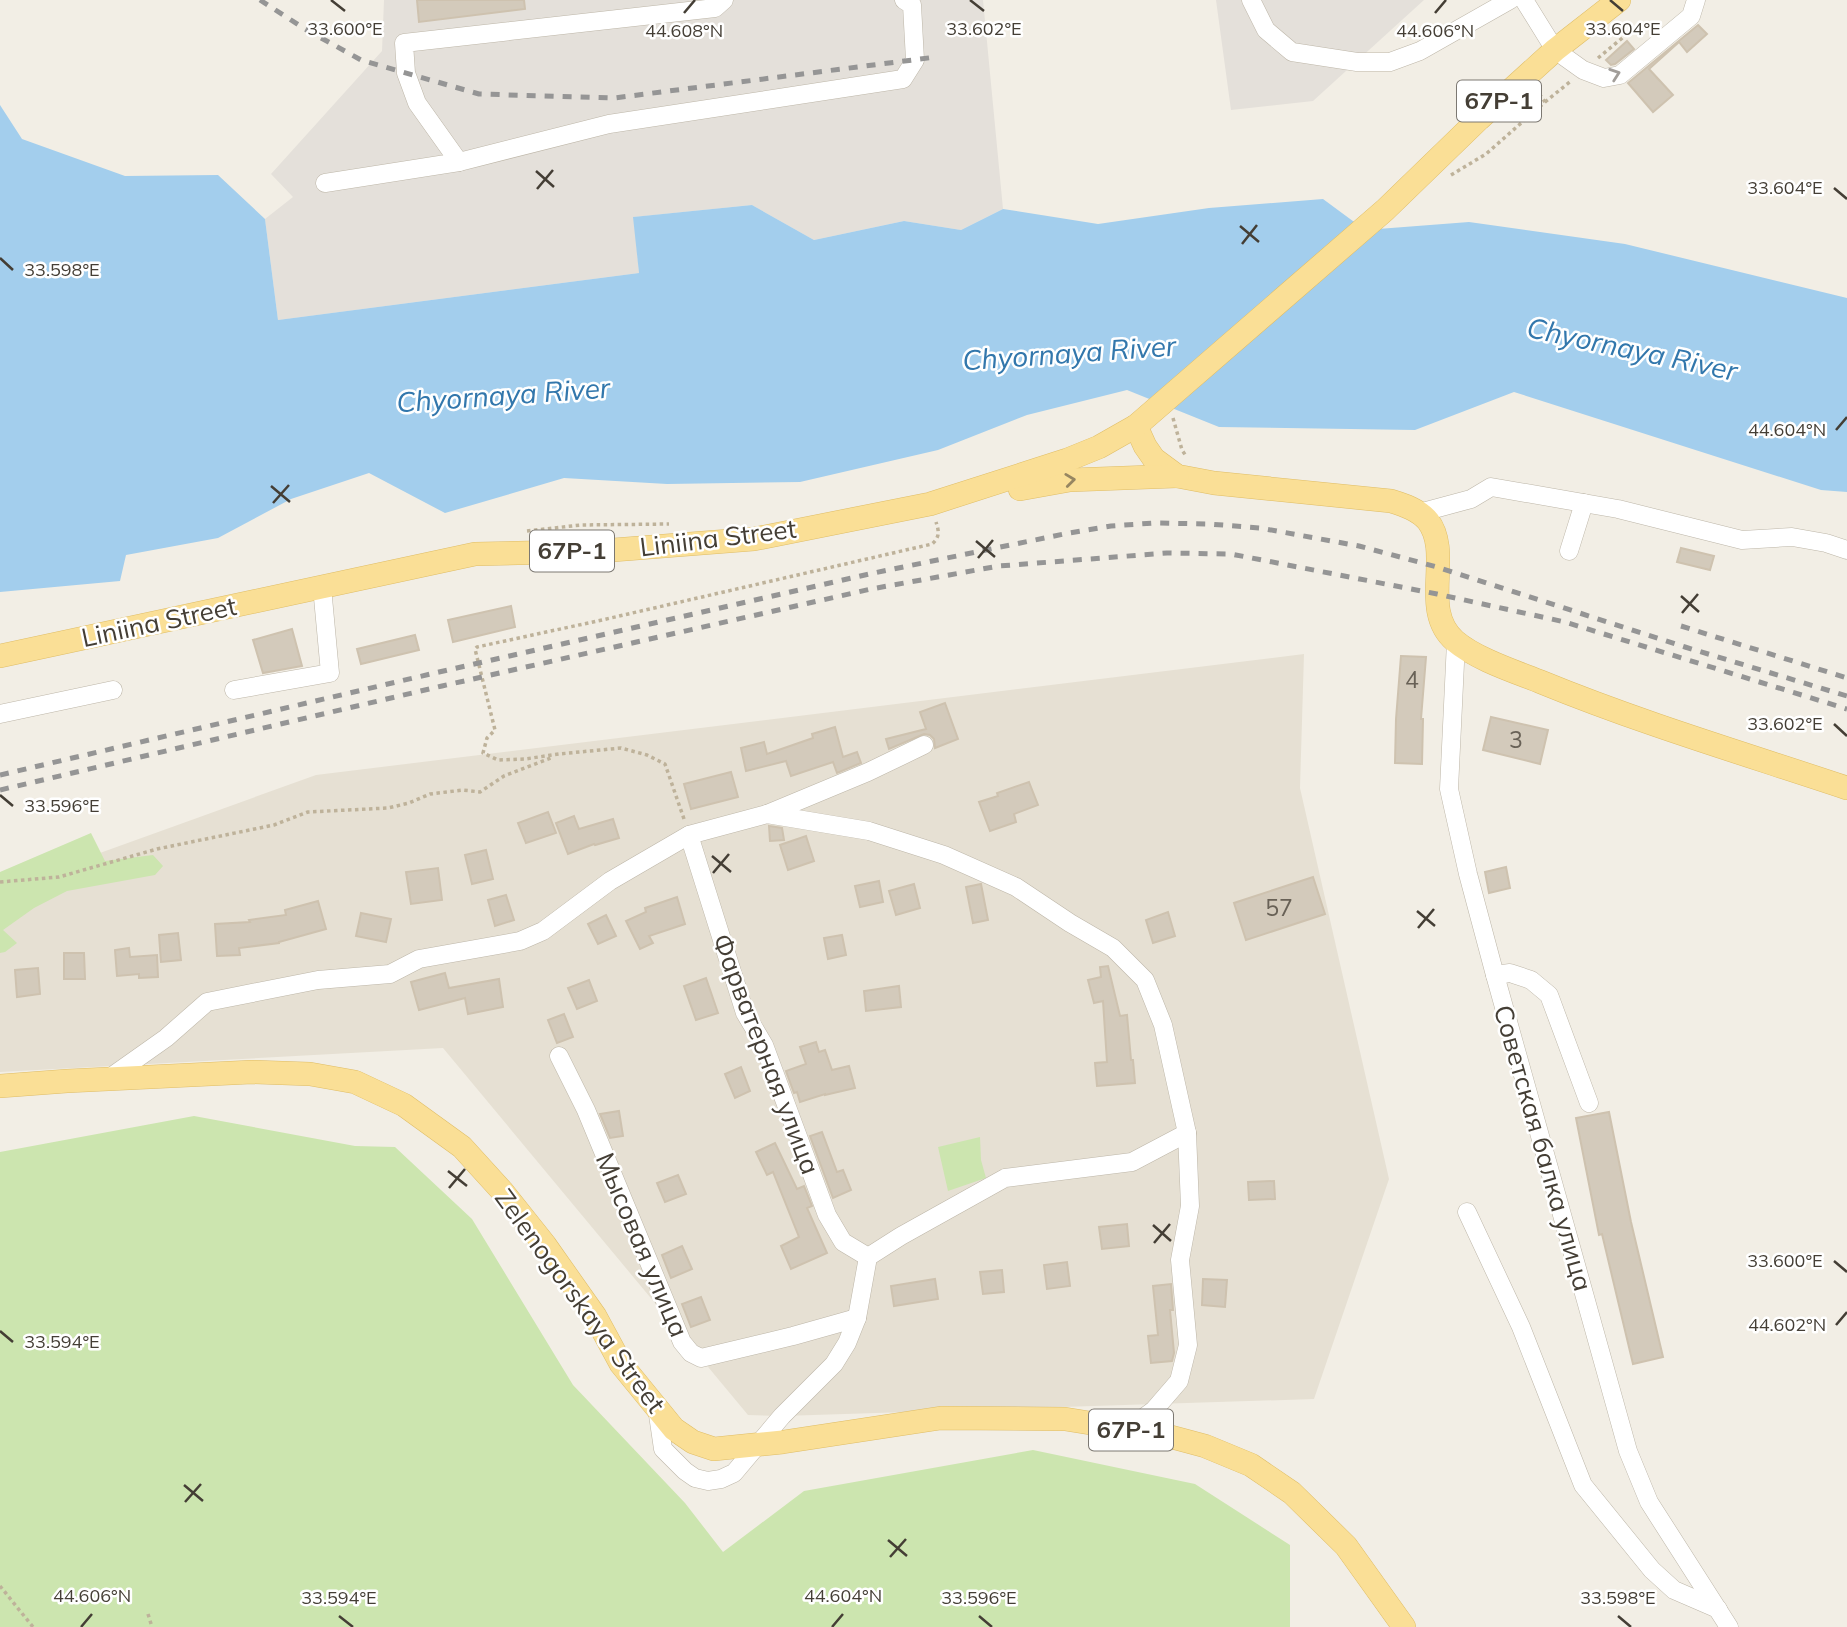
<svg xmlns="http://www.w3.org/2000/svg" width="1847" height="1627" font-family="Mulish,sans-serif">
<rect width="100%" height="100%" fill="#f2eee5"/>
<polygon fill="#e6e0d3" points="1304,654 1300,788 1389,1179 1314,1399 782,1416 748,1415 443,1048 0,1072 0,889 316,775"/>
<g fill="#e4e0da">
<polygon points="384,0 983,0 1003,209 961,230 904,221 814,240 752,205 634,217 639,273 278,320 265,219 293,197 271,174 382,51"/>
<polygon points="1216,0 1424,0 1313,101 1231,110"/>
</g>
<g fill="#cce5af">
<polygon points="91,833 105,861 153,855 163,866 155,875 67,891 34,908 3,930 17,943 5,952 0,953 0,872"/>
<polygon points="194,1116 355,1146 395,1147 472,1219 573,1385 685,1503 723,1552 804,1491 1033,1450 1195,1484 1290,1545 1290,1627 0,1627 0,1152"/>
<polygon points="980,1137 981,1160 986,1178 948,1191 938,1147"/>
</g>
<polygon fill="#a3ceed" points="0,105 22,139 125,176 218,175 265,219 278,320 639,273 633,217 752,205 814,240 904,221 961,230 1003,209 1098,224 1209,208 1323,199 1365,230 1469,222 1625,244 1847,298 1847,492 1821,490 1514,392 1415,430 1219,427 1127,390 1027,415 938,450 800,482 667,484 564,478 445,513 369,473 291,499 218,538 126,555 120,581 0,592"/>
<g fill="#d3cabb" stroke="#cec2af" stroke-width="2">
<polygon points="417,0 524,0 525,9 419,22"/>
<polygon points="1698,25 1707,34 1687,52 1679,42 1649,69 1673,95 1653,112 1628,83"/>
<polygon points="1627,41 1634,49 1615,64 1611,65 1606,60"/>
<polygon points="1681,548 1714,556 1710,570 1677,562"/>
<polygon points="511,606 515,627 453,642 448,620"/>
<polygon points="292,629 302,666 263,673 253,640"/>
<polygon points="415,635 419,650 361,664 357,649"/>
<polygon points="1401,656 1426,657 1421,719 1423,719 1422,764 1395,763 1396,719"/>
<polygon points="945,703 958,739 935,748 934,739 930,735 924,734 889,749 886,739 926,729 920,712"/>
<polygon points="1491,717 1548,730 1540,764 1483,750"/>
<polygon points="835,727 843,757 857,752 861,763 837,773 833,762 791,776 786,761 746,771 741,748 764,742 767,754 813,738 812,734"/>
<polygon points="731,772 738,797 691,809 684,784"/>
<polygon points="1029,782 1038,805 1014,814 1016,822 990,831 979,802 998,796 997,793"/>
<polygon points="548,812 556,833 526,843 518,823"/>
<polygon points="574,816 579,829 613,819 619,838 595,845 594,844 568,854 556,823"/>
<polygon points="769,826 782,828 784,840 770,841"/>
<polygon points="806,836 814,861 788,870 780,845"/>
<polygon points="486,850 493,879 472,884 465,855"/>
<polygon points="1506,867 1510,888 1489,893 1485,872"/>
<polygon points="438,868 442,900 411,904 406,872"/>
<polygon points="1313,877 1325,914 1246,940 1234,903"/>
<polygon points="879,881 883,902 860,907 855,886"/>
<polygon points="914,884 920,908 896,915 889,891"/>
<polygon points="981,884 988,920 973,923 966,887"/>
<polygon points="506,895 514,920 495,926 488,900"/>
<polygon points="677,897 685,924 649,936 653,943 640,949 626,921 646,912 645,908"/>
<polygon points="318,901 326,929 279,942 279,943 239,948 240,955 217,956 215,924 250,922 249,920 286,915 285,910"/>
<polygon points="1168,912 1175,936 1153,943 1146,920"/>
<polygon points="361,913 391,919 386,942 356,936"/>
<polygon points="606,915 616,936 598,944 588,924"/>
<polygon points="178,933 181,960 161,962 159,935"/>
<polygon points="842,935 846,955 828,959 824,938"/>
<polygon points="129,948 130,957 157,955 158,977 139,978 139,974 117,976 115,950"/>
<polygon points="64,953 84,953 85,979 64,979"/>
<polygon points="1108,966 1120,1016 1127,1015 1131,1060 1133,1060 1135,1083 1097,1086 1095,1063 1107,1062 1103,1001 1094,1003 1088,980 1101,977 1100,967"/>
<polygon points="38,968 40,994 17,997 15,970"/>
<polygon points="445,973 449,988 499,979 503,1007 468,1014 465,998 419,1010 411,982"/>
<polygon points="706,978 718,1013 696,1020 684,986"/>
<polygon points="589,980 597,1001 577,1009 568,988"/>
<polygon points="899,986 901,1007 866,1011 864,991"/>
<polygon points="564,1014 573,1037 557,1043 548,1020"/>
<polygon points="816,1042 819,1052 825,1050 832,1070 849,1066 855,1088 825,1095 825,1094 800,1102 797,1092 794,1093 786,1071 806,1064 800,1047"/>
<polygon points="741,1067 750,1091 735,1098 725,1074"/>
<polygon points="619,1111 623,1136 610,1138 600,1114"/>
<polygon points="1609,1112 1631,1222 1663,1357 1633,1364 1602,1234 1599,1235 1576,1118"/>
<polygon points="822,1132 837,1172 843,1170 851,1190 833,1198 810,1136"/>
<polygon points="775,1143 797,1189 804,1186 812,1206 807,1208 827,1253 791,1269 781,1246 799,1237 773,1172 767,1175 756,1152"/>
<polygon points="678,1175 686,1194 665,1202 657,1183"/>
<polygon points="1274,1181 1275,1199 1249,1200 1248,1182"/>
<polygon points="1127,1224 1129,1246 1102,1249 1099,1227"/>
<polygon points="682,1246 692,1269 671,1278 662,1255"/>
<polygon points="1067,1262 1070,1286 1047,1289 1044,1265"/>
<polygon points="1002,1270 1004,1292 983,1294 980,1272"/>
<polygon points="935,1279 938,1299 894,1306 891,1286"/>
<polygon points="1203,1279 1227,1280 1225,1307 1202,1305"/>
<polygon points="1171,1284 1173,1310 1170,1310 1174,1353 1172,1361 1151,1363 1148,1336 1158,1335 1153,1286"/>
<polygon points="701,1297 710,1320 691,1327 682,1304"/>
</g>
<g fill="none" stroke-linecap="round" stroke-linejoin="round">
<defs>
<g id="minor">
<polyline points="1251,0 1266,30 1292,52 1357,62 1390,62 1420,51 1510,0"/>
<polyline points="1524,0 1555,50 1583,70 1604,78 1620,75 1691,16 1696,0"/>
<polyline points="459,162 609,124 903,79 915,60 912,5 904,0"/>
<polyline points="325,183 459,162 417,103 406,73 404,43 715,8 724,0"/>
<polyline points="1419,513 1471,499 1491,487 1618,509 1742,540 1792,537 1826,543 1847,550"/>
<polyline points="1569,551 1584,503"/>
<polyline points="1456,642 1449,789 1468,874 1495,975 1628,1451 1649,1502 1729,1627"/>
<polyline points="234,690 330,673 322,587"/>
<polyline points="0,714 113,690"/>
<polyline points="767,814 868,772 924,745"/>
<polyline points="689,835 745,1013 764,1045 827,1215 843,1242 868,1257"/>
<polyline points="1495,975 1510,973 1531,980 1549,995 1589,1103"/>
<polyline points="559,1056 586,1110 682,1342 691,1353 701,1358 793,1336 857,1318"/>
<polyline points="108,1079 166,1038 207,1002 318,980 390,974 419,959 520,941 543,931 610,881 689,835 767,814 869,831 944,855 1016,887 1070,923 1113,948 1145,980 1163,1025 1187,1133 1190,1206 1180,1260 1188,1345 1179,1381 1154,1410 1128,1429"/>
<polyline points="1467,1212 1521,1327 1583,1485 1652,1570 1674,1590 1718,1609"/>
<polyline points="657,1408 663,1449 685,1471 695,1478 708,1481 721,1479 734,1473 782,1416 834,1364 847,1343 857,1318 868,1257 901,1236 1005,1178 1132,1162 1187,1133"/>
</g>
<g id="major">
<path d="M1136 426 1145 446 1154 459 1177 476 1214 483 1391 501C1404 505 1419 510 1428 521 1453 554 1419 610 1455 641 1476 659 1516 672 1541 682 1641 723 1745 754 1847 788"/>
<polyline points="1020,489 1070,480 1177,476"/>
<polyline points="0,656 475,554 600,551 754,539 930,504 1067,460 1099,447 1136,426 1385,210 1479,119 1555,50 1619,0"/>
<polyline points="0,1086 67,1081 252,1072 310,1074 355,1082 404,1105 462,1147 502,1191 545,1245 595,1316 621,1364 674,1429 693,1442 714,1449 783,1442 941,1418 1065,1419 1164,1435 1205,1446 1251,1465 1292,1493 1346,1546 1404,1627"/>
</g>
</defs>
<use href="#minor" stroke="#bdb6a8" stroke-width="19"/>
<use href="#major" stroke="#dfbd66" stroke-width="24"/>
<g stroke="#beb29a" stroke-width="3.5" stroke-dasharray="3.5 3.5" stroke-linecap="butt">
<polyline points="1598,58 1626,35 1653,23"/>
<polyline points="1545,102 1571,81"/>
<polyline points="1451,175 1486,154 1545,102 1538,92"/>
<polyline points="1173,418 1182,450 1186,456"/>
<polyline points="527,531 581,525 669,524"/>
<path d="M684 819 665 764 647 755 621 748 559 754 525 759 498 760 483 753 487 738 495 730 475 649 477 647 602 620 932 544C940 537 939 531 936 522"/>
<polyline points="0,882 59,877 157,849 274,825 308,812 388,808 409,803 430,794 463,790 480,792 504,776 551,758"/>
<polyline points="0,1586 33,1627"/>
<polyline points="148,1614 152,1627"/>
</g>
<use href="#minor" stroke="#fff" stroke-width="18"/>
<use href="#major" stroke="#fadf96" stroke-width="23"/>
<g stroke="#959595" stroke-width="5" stroke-dasharray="9 9" stroke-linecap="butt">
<polyline points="260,0 305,29 361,60 479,94 614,98 936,57"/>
<polyline points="1681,626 1847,678"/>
<polyline points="0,775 439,672 869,574 1064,534 1111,526 1154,523 1209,524 1260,528 1359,546 1437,567 1685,647 1847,696"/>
<polyline points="0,790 442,686 871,589 999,566 1167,553 1231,554 1437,594 1565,622 1847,709"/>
</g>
</g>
<defs><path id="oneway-chevron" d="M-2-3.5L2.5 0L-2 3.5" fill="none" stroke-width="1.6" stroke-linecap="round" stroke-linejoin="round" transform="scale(1.75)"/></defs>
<use stroke="#a29e9a" href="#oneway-chevron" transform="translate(1615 74) rotate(-19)"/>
<use stroke="#968661" href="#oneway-chevron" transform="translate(1070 480) rotate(-7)"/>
<path fill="none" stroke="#443e35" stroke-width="2.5" d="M331 0 345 11M970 0 984 11M1610 0 1623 11M684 13 695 0M1435 13 1446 0M536 171 554 187M1834 188 1847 199M537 189 553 170M1240 226 1259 242M1242 244 1257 225M0 258 13 270M1836 430 1847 417M271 486 290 502M273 503 289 485M976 541 995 557M978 558 993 540M1681 596 1699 612M1682 613 1698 594M1834 724 1847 736M0 795 13 806M712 856 731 872M713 873 729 854M1417 911 1435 926M1418 928 1434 909M448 1171 467 1186M449 1188 465 1169M1153 1225 1171 1241M1154 1243 1170 1224M1834 1261 1847 1272M1836 1325 1847 1312M0 1331 13 1342M184 1485 203 1501M185 1502 201 1484M888 1540 907 1556M890 1557 906 1539M339 1616 353 1627M979 1616 992 1627M1618 1616 1631 1627M81 1627 92 1614M832 1627 843 1614"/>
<g text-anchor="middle" stroke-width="5" stroke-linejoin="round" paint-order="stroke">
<g font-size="23" fill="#686156">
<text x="1412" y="688">4</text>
<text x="1516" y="748">3</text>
<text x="1279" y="916">57</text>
</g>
<g fill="#fff" stroke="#7c7872" stroke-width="2">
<rect x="1457" y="80.5" width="84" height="41" rx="5"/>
<rect x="530" y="530.5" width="84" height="41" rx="5"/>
<rect x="1089" y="1409.5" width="84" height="41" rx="5"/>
</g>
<g font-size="24" font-weight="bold" fill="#443e35">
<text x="1499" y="109">67Р-1</text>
<text x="572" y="559">67Р-1</text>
<text x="1131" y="1438">67Р-1</text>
</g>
<g font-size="26" fill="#443e35" stroke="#fff">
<text transform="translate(718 538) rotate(-7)" y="9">Liniina Street</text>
<text transform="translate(159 622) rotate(-12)" y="9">Liniina Street</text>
<text transform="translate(766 1054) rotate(69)" y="9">Фарватерная улица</text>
<text transform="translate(1543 1148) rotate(74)" y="9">Советская балка улица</text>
<text transform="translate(642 1245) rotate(67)" y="9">Мысовая улица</text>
<text transform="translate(580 1301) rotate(54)" y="9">Zelenogorskaya Street</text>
</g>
<g font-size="28" font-style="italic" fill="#3277ac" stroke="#fff">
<text transform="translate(1632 349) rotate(12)" y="10">Chyornaya River</text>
<text transform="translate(1069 353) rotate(-4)" y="10">Chyornaya River</text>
<text transform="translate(503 395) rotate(-4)" y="10">Chyornaya River</text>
</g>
</g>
<g font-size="18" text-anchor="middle" fill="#443e35" stroke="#fff" stroke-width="5" stroke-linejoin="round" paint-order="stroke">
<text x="345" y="35">33.600°E</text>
<text x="984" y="35">33.602°E</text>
<text x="1623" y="35">33.604°E</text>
<text x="684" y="37">44.608°N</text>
<text x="1435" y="37">44.606°N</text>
<text x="1785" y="194">33.604°E</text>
<text x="62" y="276">33.598°E</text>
<text x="1787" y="436">44.604°N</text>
<text x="1785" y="730">33.602°E</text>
<text x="62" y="812">33.596°E</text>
<text x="1785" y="1267">33.600°E</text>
<text x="1787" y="1331">44.602°N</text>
<text x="62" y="1348">33.594°E</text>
<text x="92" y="1602">44.606°N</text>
<text x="843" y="1602">44.604°N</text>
<text x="339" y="1604">33.594°E</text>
<text x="979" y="1604">33.596°E</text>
<text x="1618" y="1604">33.598°E</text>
</g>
</svg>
